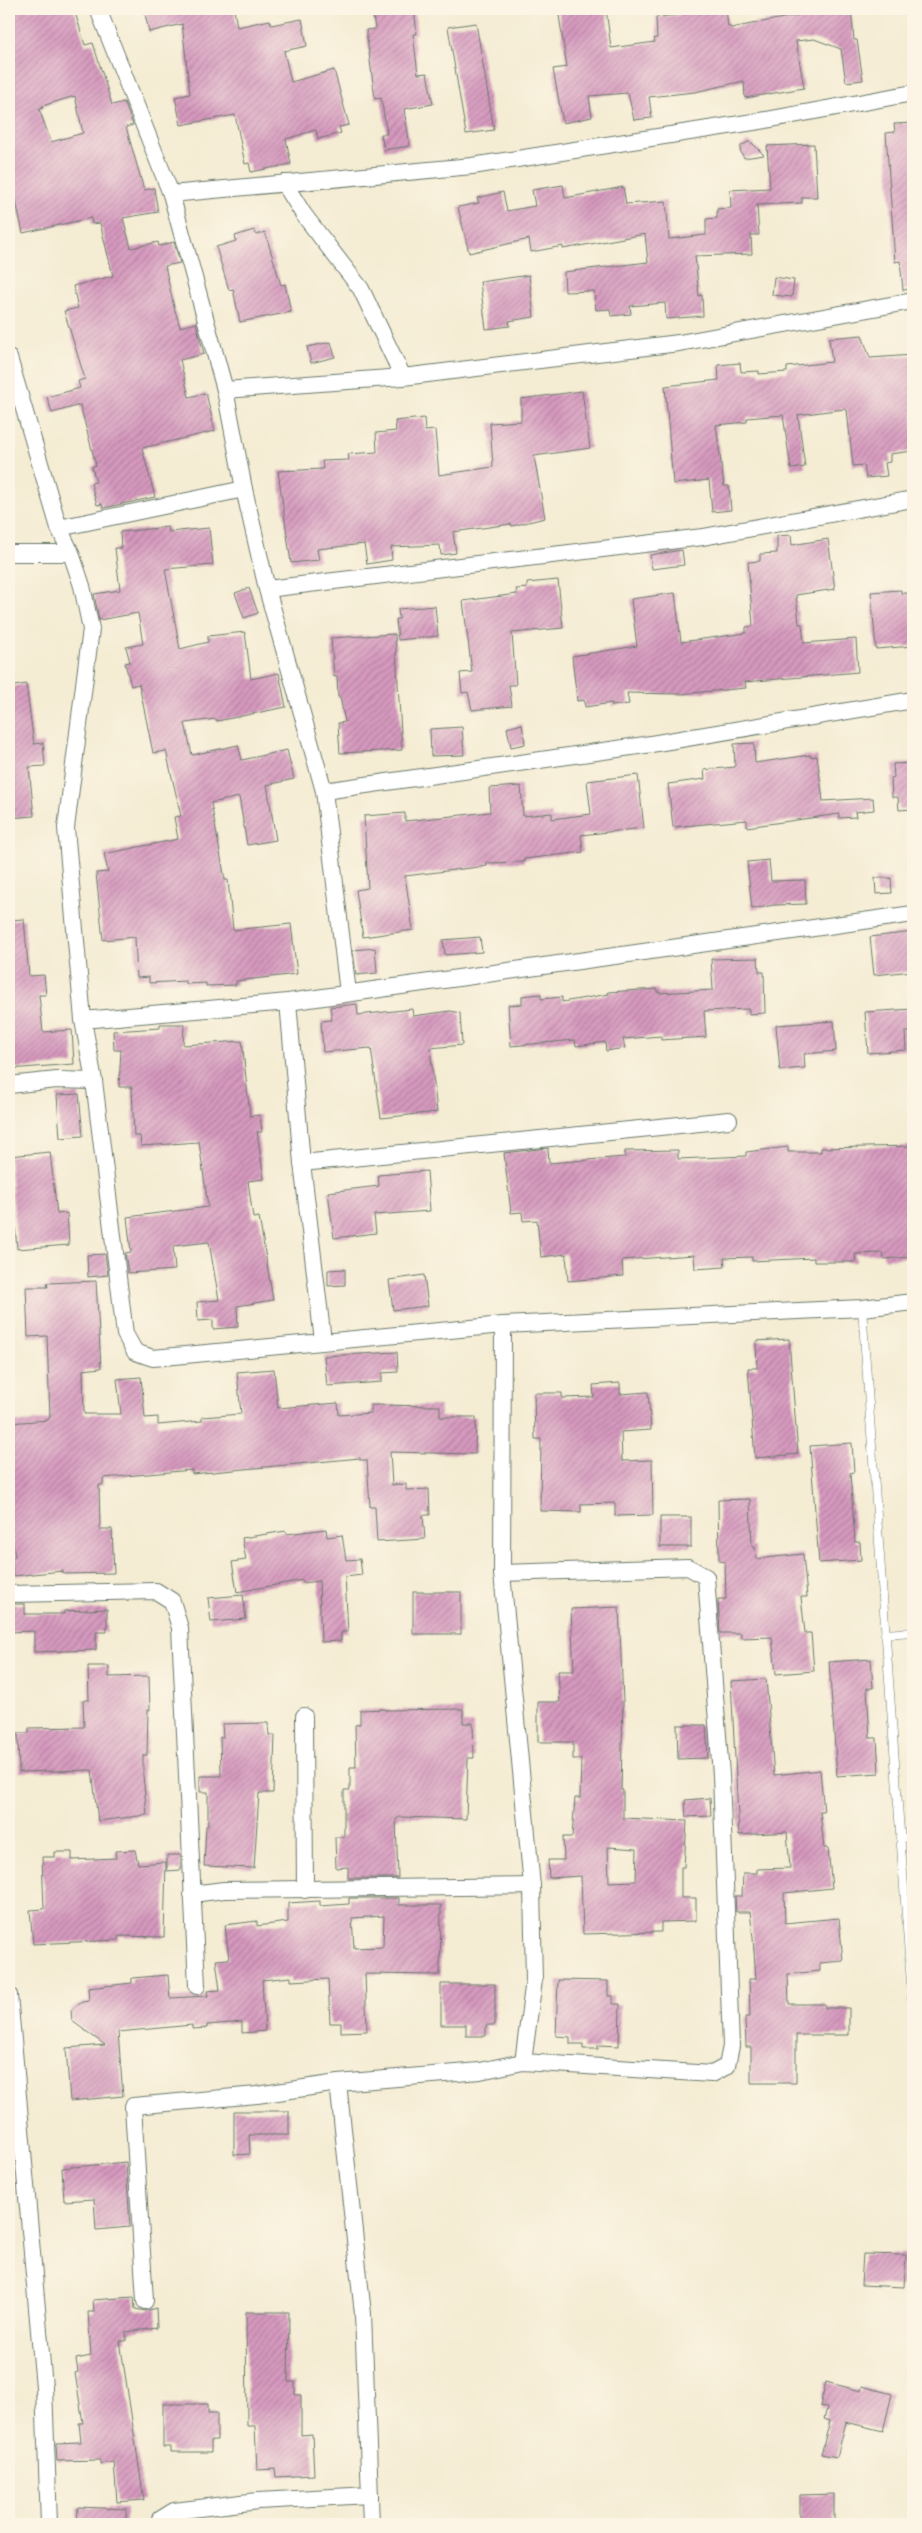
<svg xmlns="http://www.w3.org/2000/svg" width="922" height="2533" font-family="'Indie Flower',sans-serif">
<defs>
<pattern id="building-hatch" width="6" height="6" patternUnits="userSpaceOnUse" patternTransform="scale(1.25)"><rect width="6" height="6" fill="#d799bf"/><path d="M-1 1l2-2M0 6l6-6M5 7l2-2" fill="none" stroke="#ae7e9c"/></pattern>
</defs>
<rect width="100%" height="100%" fill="#fcf5e5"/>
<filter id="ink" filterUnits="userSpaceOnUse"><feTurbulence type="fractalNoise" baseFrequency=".02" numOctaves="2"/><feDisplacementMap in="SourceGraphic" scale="10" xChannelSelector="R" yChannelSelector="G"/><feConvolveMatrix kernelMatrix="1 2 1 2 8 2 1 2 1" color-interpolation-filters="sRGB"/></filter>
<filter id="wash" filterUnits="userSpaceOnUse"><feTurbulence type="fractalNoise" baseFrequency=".0096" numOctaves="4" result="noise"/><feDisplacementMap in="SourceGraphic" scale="20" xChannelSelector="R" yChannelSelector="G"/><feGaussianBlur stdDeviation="1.12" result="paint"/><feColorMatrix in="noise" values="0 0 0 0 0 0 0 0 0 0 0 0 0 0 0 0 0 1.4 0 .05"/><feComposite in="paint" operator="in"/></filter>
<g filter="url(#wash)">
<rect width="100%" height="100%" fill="#f4ecd3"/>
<g id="blocks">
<g fill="url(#building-hatch)" fill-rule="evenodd">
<path d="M9 9H74L85 45 93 43 112 105 124 102 133 125 126 127 144 190 154 188 158 212 123 218 131 248 158 242 159 246 174 242 180 263 165 266 174 307 180 327 196 323 204 354 180 360 189 397 206 393 215 431 142 448 155 497 103 508 102 504 97 505 91 483 96 482 92 467 96 465 80 405 52 413 47 397 80 388 78 381 85 379 64 311 78 308 73 286 113 276 100 223 92 224 91 218 23 233 9 170ZM75 96 83 133 51 142 39 109 43 108 42 106Z"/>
<polygon points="144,9 234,9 237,27 270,20 271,25 302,19 307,46 284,51 291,82 334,70 349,125 339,127 341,133 318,139 316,130 286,139 291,164 251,172 249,163 245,164 235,115 181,125 175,97 190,94 182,24 149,32"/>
<polygon points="372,9 399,9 399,12 414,9 417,34 413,34 418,74 427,73 433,104 404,109 410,146 384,150 381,134 387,134 381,98 375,99 366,30 375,29"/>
<polygon points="558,9 606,9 611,48 655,42 654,38 657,38 656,17 679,15 678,9 726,9 728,26 731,28 799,15 799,9 851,9 854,40 857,40 863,80 846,82 841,49 814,39 796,41 804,88 745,98 744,81 695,92 649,97 652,118 634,120 628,93 589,96 592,117 563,123 553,69 567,67"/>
<polygon points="476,23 494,130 466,134 448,27"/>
<polygon points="913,123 913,289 903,290 900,261 895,262 886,133 895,132 894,124"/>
<polygon points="748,142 752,143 764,155 744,158 740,150 741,146"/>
<polygon points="814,144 817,197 802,197 802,203 757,205 759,235 751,235 752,254 695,256 699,296 702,295 703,316 666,319 665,303 630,306 631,314 611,316 610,309 596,310 594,291 565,292 564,272 648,262 645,234 563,249 563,246 531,252 529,239 469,253 458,207 479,203 477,198 503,192 507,211 535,206 532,190 563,185 565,198 623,187 626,204 666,201 669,239 706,235 706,219 717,218 717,209 731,208 730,190 770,188 767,146"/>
<polygon points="254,230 256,235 265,232 281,285 285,284 291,312 240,322 233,289 229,290 216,247 236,241 235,236"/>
<polygon points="529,275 534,317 509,321 510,326 486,329 480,282"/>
<polygon points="774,277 794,280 792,297 772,295"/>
<polygon points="862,335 870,358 913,355 913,451 890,454 890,462 885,463 887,476 866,478 864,465 853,466 847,410 844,409 798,415 805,467 791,469 783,415 747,418 747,422 716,425 724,486 729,486 731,510 712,512 709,480 673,484 665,386 719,380 718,365 740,363 741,372 759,371 759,374 787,372 787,367 832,362 829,338"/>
<polygon points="331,342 335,357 311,363 307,347"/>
<polygon points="582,391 590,448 534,456 545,518 512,526 511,524 453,532 456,553 441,555 440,545 391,547 392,560 367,564 364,544 317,549 319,560 291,563 278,471 323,469 322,461 349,460 348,454 377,452 376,433 396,431 395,421 424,418 425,431 435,430 439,475 493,467 490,423 521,421 521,399"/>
<polygon points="168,527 169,532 209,528 213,565 165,569 180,649 208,642 208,636 245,632 251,679 279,673 286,707 217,721 216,719 185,723 192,755 238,745 242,760 287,750 294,779 267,785 276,840 247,845 239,797 211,803 225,880 228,880 233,930 291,924 297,974 236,981 236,985 206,986 206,983 186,984 186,981 149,983 149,977 137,978 135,937 103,940 96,873 108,872 104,854 178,839 174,817 181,816 166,751 153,753 139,684 131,686 125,663 130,662 126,647 143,644 138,613 99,620 94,594 120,590 115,548 121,548 120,532"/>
<polygon points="791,535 792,545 828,539 835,589 796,595 799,624 802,624 804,643 856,639 858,672 745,682 746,688 681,694 627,693 629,704 612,706 612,703 585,707 584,700 577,701 572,656 637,646 631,599 675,593 681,642 746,633 746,627 753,626 748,562 760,561 760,554 777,553 777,536"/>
<polygon points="682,550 684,565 652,569 650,555"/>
<polygon points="558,580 563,628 512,633 516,685 509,685 512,706 472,710 468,692 462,693 460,673 472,672 463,601 517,594 516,589 527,588 527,583"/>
<polygon points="249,588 258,613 244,618 235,593"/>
<polygon points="901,590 901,593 910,593 911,599 913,599 913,646 876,649 871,592"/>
<polygon points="435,606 438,636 398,640 396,619 399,619 398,609"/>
<polygon points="395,634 402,750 340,753 338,723 345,722 340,697 338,697 337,676 334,677 331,638"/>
<polygon points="26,684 34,744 43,743 45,766 29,767 34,816 9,818 9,687"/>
<polygon points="522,724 525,744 511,747 507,728"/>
<polygon points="462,727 464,755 431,756 430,729"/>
<polygon points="754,743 755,763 810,755 810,757 817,756 823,801 873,798 874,810 855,812 856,817 839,818 839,814 747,827 747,820 673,827 668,784 705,779 704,770 735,767 734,744"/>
<polygon points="913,763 913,809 899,810 898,797 892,797 891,778 894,777 893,764"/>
<polygon points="638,775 644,828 581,835 583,852 524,859 524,862 486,863 487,866 405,876 413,930 363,937 356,890 368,888 364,816 405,813 405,821 490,812 489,788 521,786 523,816 552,813 552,819 591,814 587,781"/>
<polygon points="769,860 771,881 805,880 806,904 774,905 752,909 747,862"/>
<polygon points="875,878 891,878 892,893 876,894"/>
<polygon points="24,919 29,976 44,975 46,995 39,995 43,1032 72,1030 74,1064 9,1069 9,920"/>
<polygon points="913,932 913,971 874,975 870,937"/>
<polygon points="480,937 482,952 445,955 443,940"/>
<polygon points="375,948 377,973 356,975 353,950"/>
<polygon points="758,958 759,972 764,972 765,1013 749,1014 749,1009 704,1011 706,1037 661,1040 661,1036 623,1039 625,1048 606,1051 605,1042 576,1046 575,1040 511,1046 508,1005 522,1004 522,996 541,994 541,999 562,997 562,1002 609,994 608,992 658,989 658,993 713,990 711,959"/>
<polygon points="357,1004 358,1015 412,1009 413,1016 451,1011 460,1013 462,1045 430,1048 437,1112 381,1118 371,1048 323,1052 321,1021 332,1020 330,1007"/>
<polygon points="913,1009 913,1032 905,1032 906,1050 868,1053 865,1012"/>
<polygon points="834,1021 836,1051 804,1054 805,1068 780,1070 776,1025"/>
<polygon points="160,1024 184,1024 183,1045 242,1041 250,1116 260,1115 262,1132 257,1132 264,1179 248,1181 253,1218 259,1217 273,1300 237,1306 238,1327 213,1329 213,1320 198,1321 197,1302 219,1300 209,1242 173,1246 175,1270 128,1273 125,1253 131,1252 127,1217 208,1207 199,1142 141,1146 140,1136 134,1136 132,1087 119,1087 121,1050 114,1050 113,1031 160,1028"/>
<polygon points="79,1094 83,1136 60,1138 57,1095"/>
<polygon points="913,1146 913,1251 909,1251 910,1257 884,1259 883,1253 855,1254 856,1262 814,1262 814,1258 752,1261 752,1257 724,1258 725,1267 695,1269 694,1255 622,1260 623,1276 568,1281 566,1254 541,1257 537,1220 523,1221 522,1212 511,1213 504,1153 548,1148 549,1163 625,1157 625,1151 678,1150 678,1159 746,1156 746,1152 788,1147 788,1152 821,1152 821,1148"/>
<polygon points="50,1152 57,1214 67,1213 69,1245 17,1249 9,1156"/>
<polygon points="427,1171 430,1211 374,1215 376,1233 334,1238 328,1192 379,1186 378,1175"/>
<polygon points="105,1254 108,1275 88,1277 87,1255"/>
<polygon points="345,1269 345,1285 328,1286 328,1270"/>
<polygon points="424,1275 428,1306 393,1310 389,1280"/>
<polygon points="96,1281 101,1368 83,1370 84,1414 121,1414 117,1379 141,1377 145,1418 158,1417 158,1425 202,1421 202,1417 241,1414 237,1372 274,1369 278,1408 338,1403 339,1415 371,1413 371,1405 440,1406 440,1417 476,1417 475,1454 390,1452 392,1485 406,1484 406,1490 429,1489 430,1515 423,1515 425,1539 377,1542 375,1507 370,1507 367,1460 360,1460 360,1458 192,1474 192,1470 103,1478 103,1485 99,1485 100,1529 112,1529 114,1573 63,1574 63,1571 13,1576 11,1558 15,1557 9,1517 9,1469 11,1469 9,1423 48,1420 50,1417 47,1336 28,1337 26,1287 48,1287 47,1283"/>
<polygon points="789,1339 798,1454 755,1458 748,1368 757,1368 756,1341"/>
<polygon points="397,1352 398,1372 382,1373 382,1382 327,1386 324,1356"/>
<polygon points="620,1383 620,1394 648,1392 651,1430 621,1432 622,1461 652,1460 653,1515 615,1516 615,1503 581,1504 581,1512 540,1511 541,1439 535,1439 534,1393 562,1393 562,1398 594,1397 593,1385"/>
<polygon points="852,1443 854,1472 850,1473 855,1542 860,1542 861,1560 819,1563 810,1446"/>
<polygon points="750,1499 752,1547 755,1547 756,1559 803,1554 807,1597 801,1597 805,1633 811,1633 814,1671 776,1674 772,1637 741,1638 741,1633 720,1633 718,1599 726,1599 725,1562 719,1561 718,1500"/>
<rect x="660" y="1517" width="31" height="30"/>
<polygon points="326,1529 327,1537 342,1535 346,1560 360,1559 362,1575 345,1577 348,1632 341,1632 341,1641 321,1642 319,1581 303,1583 303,1580 237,1592 232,1562 246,1560 242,1538 286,1531 287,1534"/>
<rect x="413" y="1592" width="48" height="42"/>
<polygon points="243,1595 246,1619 211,1622 208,1598"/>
<polygon points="9,1604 25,1604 25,1614 64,1614 64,1611 107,1609 107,1632 96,1632 96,1650 34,1652 34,1631 9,1632"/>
<path d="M619 1607 623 1702 621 1790H623V1818L687 1821 684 1867H681V1898H696V1921L661 1922V1932L583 1934 581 1876 549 1878 548 1860H564L563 1837H572L575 1798H580L581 1759H573V1742H538V1702H560L558 1671H574L571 1609ZM608 1847 637 1849 636 1881 609 1882Z"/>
<polygon points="871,1659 873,1688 867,1688 870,1738 877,1738 879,1773 837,1776 829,1662"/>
<polygon points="88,1666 109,1666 109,1677 149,1676 150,1710 148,1710 147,1755 143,1755 143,1776 147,1815 98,1821 92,1770 19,1772 18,1733 29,1733 29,1728 84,1727 83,1700 89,1700"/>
<polygon points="766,1679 774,1775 820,1770 824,1812 820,1812 824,1848 828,1848 832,1888 784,1893 785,1923 839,1918 843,1961 820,1963 820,1971 788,1974 789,2004 825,2004 825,2008 849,2008 849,2035 796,2035 796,2083 751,2083 751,2047 746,2047 745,2017 750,2017 749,1979 756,1979 753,1938 750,1912 736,1912 735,1896 742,1896 743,1873 757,1873 757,1869 790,1868 787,1832 739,1835 731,1681"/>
<polygon points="385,1709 385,1710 463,1709 463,1723 473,1723 474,1758 468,1758 466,1819 400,1817 396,1819 398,1878 348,1878 348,1867 336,1868 335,1837 344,1837 344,1790 350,1790 350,1767 356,1767 355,1725 360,1724 360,1710"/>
<polygon points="268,1723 269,1735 275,1735 273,1793 259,1793 254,1868 204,1866 206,1826 208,1826 208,1792 200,1792 200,1776 221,1776 220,1737 223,1737 222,1724"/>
<polygon points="677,1725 706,1725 708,1758 678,1759"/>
<polygon points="710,1798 711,1816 686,1817 685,1800"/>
<polygon points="135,1850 138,1864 166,1862 164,1937 118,1936 118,1940 33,1944 30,1910 44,1909 42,1857 55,1857 55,1852 72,1852 72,1860 116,1858 115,1851"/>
<polygon points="167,1855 181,1855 181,1870 167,1871"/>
<path d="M349 1898H399V1905H441L440 1975 365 1974 367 2031 341 2032V2023H330L328 1979 291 1981V1977L262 1980 265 2031 242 2033V2022L207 2025V2028L192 2029V2025L118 2032 123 2096 70 2101 66 2048 105 2045 72 2021 71 2010 82 2002 89 2001 88 1988 132 1983V1978L168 1975 170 1998 208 1996 207 1991 220 1990 216 1960 229 1959 225 1925 257 1921V1926L288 1922V1903L320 1901V1906L349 1904ZM384 1916 383 1947 354 1948 352 1918Z"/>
<polygon points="558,1980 608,1981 608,1996 613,1996 613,2004 620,2004 619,2046 598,2045 598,2049 583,2049 583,2044 570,2044 570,2037 556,2036"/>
<polygon points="441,1984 495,1984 495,2025 486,2025 486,2036 466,2036 466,2025 441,2025"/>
<polygon points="234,2111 289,2111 289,2135 249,2135 250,2154 234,2155"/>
<polygon points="126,2162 130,2227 96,2230 94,2199 64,2201 62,2168"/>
<polygon points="863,2254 906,2255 904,2287 861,2285"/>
<polygon points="134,2297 135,2309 145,2311 156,2308 157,2328 126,2332 126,2341 120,2341 144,2500 117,2502 114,2462 100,2464 100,2460 57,2461 56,2443 81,2442 79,2423 83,2423 75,2373 78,2372 76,2359 91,2356 88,2312 94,2312 93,2300"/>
<polygon points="246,2312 289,2312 288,2382 295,2382 295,2395 301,2395 301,2435 312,2434 314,2475 276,2477 275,2469 257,2470 255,2426 247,2426"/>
<polygon points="826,2382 861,2391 862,2386 892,2394 883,2431 846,2422 837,2457 821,2454 830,2421 824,2419 827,2408 820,2406"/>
<polygon points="163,2404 208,2404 208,2413 217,2413 217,2440 211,2440 211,2452 171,2452 171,2447 163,2447"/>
<polygon points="834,2494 834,2524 800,2524 800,2495"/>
<polygon points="78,2507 126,2509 126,2524 77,2524"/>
</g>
</g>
</g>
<g filter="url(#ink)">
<use href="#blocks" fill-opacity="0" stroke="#6a7a6c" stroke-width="1"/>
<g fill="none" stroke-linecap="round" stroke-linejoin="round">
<defs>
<g id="lane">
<polyline points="862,1308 913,2011"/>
<polyline points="885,1634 913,1632"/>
<polyline points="900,1838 913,1837"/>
</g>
<g id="street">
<polyline points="98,9 171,194 225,390 244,489 267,589 324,791 348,993"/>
<polyline points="284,183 304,215 361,289 403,377"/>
<polyline points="171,194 472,166 766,120 913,93"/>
<polyline points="9,358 59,528 71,553 82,586 91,629 66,828 83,1020 94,1081 125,1334 135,1352 153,1358 503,1325 862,1308 913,1302"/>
<polyline points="225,390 403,377 679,343 913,301"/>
<polyline points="59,528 244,489"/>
<polyline points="9,553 71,553"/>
<polyline points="267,589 703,537 913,499"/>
<polyline points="324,791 645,745 913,700"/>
<polyline points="288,1002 302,1163 323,1341"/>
<polyline points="83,1020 288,1002 913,914"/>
<polyline points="9,1085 57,1080 94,1081"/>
<polyline points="302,1163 729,1120"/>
<polyline points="503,1325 502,1573 532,1886 534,1980 523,2062"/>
<polyline points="9,1594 156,1591 172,1601 180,1628 197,1986"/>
<polyline points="304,1716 305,1890"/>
<polyline points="192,1894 224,1890 532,1886"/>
<polyline points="9,1995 44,2387 49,2524"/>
<polyline points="338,2083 363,2314 371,2524"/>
<polyline points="145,2301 133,2106 257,2095 338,2083 480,2071 523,2062 712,2074 727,2066 731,2046 721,1775 706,1577 688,1567 502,1573"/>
<polyline points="161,2524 161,2519 174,2511 258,2501 370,2495"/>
</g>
</defs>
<use href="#lane" stroke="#6a7a6c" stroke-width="9"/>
<use href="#street" stroke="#6a7a6c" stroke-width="18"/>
<use href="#lane" stroke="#fff" stroke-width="8"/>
<use href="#street" stroke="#fff" stroke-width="16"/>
</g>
</g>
<rect width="922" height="2533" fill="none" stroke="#fcf5e5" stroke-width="30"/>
</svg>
